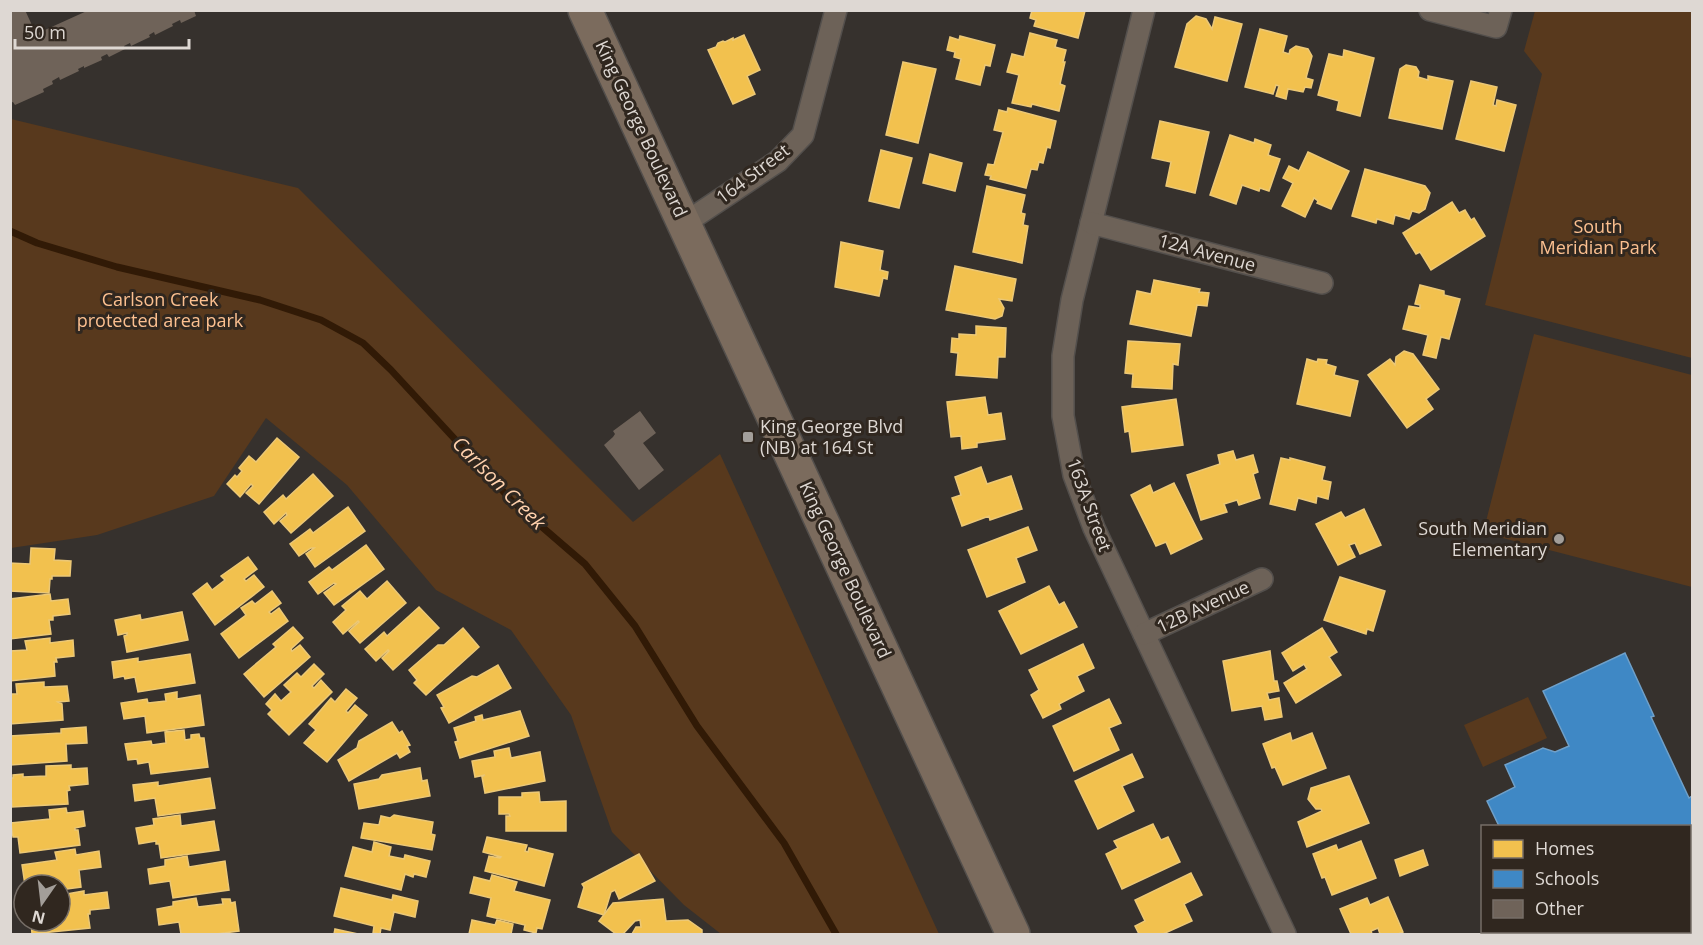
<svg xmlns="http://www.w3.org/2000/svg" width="1703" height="945" font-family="'Open Sans',sans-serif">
<rect width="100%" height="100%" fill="#36312d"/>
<g fill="#58391d">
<polygon points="1535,11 1692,11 1692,358 1485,305 1542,74 1524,51"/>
<polygon points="11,119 298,188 633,522 720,454 939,934 721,934 684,905 612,832 571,715 511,630 436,590 347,485 266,418 214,496 97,535 11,548"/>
<polygon points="1534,334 1692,375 1692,587 1483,533"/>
<polygon points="1528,697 1547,738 1483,767 1464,725"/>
</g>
<g fill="#f2c14e" stroke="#ecc876" stroke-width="1.5">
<polygon points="1032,10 1085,10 1085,11 1078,38 1034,26 1036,20 1030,18"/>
<polygon points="1196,16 1206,19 1212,29 1215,17 1242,24 1227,81 1175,67 1187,24"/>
<polygon points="1260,29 1287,36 1283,52 1289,54 1290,50 1296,46 1308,49 1312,56 1306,78 1313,80 1311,88 1305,87 1303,92 1288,89 1286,99 1276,96 1279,86 1276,85 1273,94 1245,87"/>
<polygon points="1030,33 1057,40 1055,47 1066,50 1063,62 1065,62 1060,84 1065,86 1059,111 1032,104 1031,107 1012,103 1019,75 1007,72 1012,54 1024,57"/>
<polygon points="744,35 760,70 747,76 755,94 733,104 708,50 716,47 718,43 723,41 725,42 733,38 733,40"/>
<polygon points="960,36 995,45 990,66 985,65 980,85 956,79 961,59 954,57 955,52 947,50 950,37 959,40"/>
<polygon points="1344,50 1374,58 1360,116 1337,110 1339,101 1318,95 1329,54 1343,57"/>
<polygon points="903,62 936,69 918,143 886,135"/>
<polygon points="1406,65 1416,67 1419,72 1418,77 1428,80 1428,76 1453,81 1442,129 1389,118 1400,69"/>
<polygon points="1471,81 1497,87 1493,105 1496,106 1497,100 1516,105 1504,151 1456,139"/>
<polygon points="1008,108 1056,121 1050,148 1047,147 1043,163 1039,162 1037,170 1031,169 1026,188 990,179 991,176 985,175 988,164 994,165 1003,132 994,130 999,110 1007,112"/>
<polygon points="1160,121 1209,132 1195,193 1166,186 1171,162 1152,158"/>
<polygon points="1230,135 1254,143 1255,139 1271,145 1268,155 1280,159 1269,191 1260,188 1259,191 1242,185 1236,204 1210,195"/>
<polygon points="881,150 912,158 899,208 869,201"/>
<polygon points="1308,152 1349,171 1331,209 1317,203 1318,201 1314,198 1305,217 1282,206 1293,183 1283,178 1289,166 1299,171"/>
<polygon points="930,154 962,163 955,191 923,183"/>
<polygon points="1365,169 1425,186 1430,193 1425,209 1419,213 1412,211 1409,219 1395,215 1393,224 1377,219 1376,223 1352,216"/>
<polygon points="987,186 1025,195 1021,213 1025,214 1023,225 1028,226 1022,263 973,252"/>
<polygon points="1452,202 1459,213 1465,210 1471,220 1474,218 1485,236 1431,270 1420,252 1416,254 1403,233"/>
<polygon points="841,242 883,251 880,270 888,272 887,279 883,278 879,296 835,287"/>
<polygon points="955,266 1016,279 1012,301 999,299 1004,308 1002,316 995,319 946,310"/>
<polygon points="1154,280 1200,289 1199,292 1209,293 1207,306 1197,305 1191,336 1130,324 1137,291 1151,294"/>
<polygon points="1420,285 1444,291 1444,295 1460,299 1449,339 1441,337 1436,358 1423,355 1428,335 1403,329 1409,306 1420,308 1420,305 1415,304"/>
<polygon points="976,326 1006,328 1005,357 998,357 997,378 956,375 958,353 951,352 952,338 959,339 959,334 976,335"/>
<polygon points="1128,341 1180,344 1178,365 1173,364 1172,389 1132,387 1133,374 1125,373"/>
<polygon points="1404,351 1413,354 1439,389 1426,399 1433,409 1407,428 1368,375 1390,359 1395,365 1396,357"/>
<polygon points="1307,359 1317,362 1318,359 1327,360 1326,364 1336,367 1334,375 1358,381 1350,416 1297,404"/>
<polygon points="985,397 988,415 1001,413 1005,439 977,443 977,447 962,449 961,436 951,437 947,402"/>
<polygon points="1176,399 1183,445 1132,452 1129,431 1125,432 1122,407"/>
<polygon points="277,438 299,457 259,504 246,493 253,486 251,484 240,497 227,484 235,475 237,477 242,471 239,468 249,456 256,462"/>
<polygon points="1233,451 1236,460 1253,455 1258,472 1253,474 1260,498 1239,505 1237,500 1224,504 1227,512 1201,520 1187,475 1220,464 1218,455"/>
<polygon points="1281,458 1290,460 1290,458 1325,467 1322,480 1331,482 1328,499 1317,496 1316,503 1298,498 1295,510 1270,504"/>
<polygon points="981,467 987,484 1011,476 1022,509 990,520 989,516 962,526 952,498 961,495 955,477"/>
<polygon points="313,474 333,496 291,533 280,521 287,515 286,513 274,524 264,512 283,495 286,499"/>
<polygon points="1174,483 1202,539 1171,554 1166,542 1156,546 1131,495 1150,485 1153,493"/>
<polygon points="348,507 365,531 315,567 306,554 314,548 311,548 299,556 290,544 310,529 313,533"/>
<polygon points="1364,509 1381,545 1360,554 1355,543 1349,545 1355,557 1338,565 1316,524 1341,512 1345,518"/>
<polygon points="1028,527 1037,550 1016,558 1025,582 987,597 968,550"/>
<polygon points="366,545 384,569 334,605 324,593 336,584 334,583 318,594 309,582 329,567 332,570"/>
<polygon points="31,548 55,549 54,560 71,561 70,576 52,576 52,579 50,579 49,593 10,591 10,563 30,564"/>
<polygon points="248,557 257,569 244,579 246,581 254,575 264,587 215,625 193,594 207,583 212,590 225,580 221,576"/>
<polygon points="1340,577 1385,591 1373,631 1367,629 1366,634 1324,620"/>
<polygon points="387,581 406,603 360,643 349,631 359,622 358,621 343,634 333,622 346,610 342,606 360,591 367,599"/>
<polygon points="1049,586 1059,605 1064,602 1077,627 1021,654 999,611"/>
<polygon points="272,591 281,603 269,612 271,614 279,608 288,621 239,658 221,634 246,615 241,608 252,601 255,604"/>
<polygon points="50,594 51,601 68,599 70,614 53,616 53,620 49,620 51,634 10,639 10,599"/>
<polygon points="419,607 439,628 393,670 382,658 389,651 388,650 376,661 365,649 384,632 387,636"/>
<polygon points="182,612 188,640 127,652 124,636 127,635 127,633 118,635 115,620 140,615 141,620"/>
<polygon points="293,627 303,638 291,649 292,651 300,645 310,657 264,697 244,674 276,647 273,644"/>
<polygon points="463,628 479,647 426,695 414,683 417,680 409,670 438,645 444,645"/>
<polygon points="1322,628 1337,652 1329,657 1341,675 1296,703 1284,683 1307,669 1304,664 1293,671 1282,653"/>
<polygon points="50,638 50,643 73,640 74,656 56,658 57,662 54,662 55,676 10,681 10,651 27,650 25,641"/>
<polygon points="1083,644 1094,668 1077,676 1084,691 1059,704 1061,709 1043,718 1031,695 1039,690 1029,670"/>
<polygon points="1270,651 1274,681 1277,681 1279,691 1267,693 1269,700 1279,698 1282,717 1265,720 1262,706 1232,711 1223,661"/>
<polygon points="190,654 195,683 138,692 135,677 125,679 124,676 114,678 112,662 138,658 138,662"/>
<polygon points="314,664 324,674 312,686 314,688 321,680 332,692 289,735 268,714 272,710 266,704 275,694 281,701 291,692 284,685 297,673 301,677"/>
<polygon points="498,665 511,688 449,723 441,708 444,707 437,695 472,676 477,677"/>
<polygon points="44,682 44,687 67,686 69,701 58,702 62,704 63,720 10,724 10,694 17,694 16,684"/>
<polygon points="346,689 357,698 346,711 348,713 355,705 367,715 327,762 304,743 316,730 309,724 331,698 335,702"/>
<polygon points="177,692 177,699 200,695 204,725 147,733 145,716 124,719 121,703 147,699 148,703 166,701 165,694"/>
<polygon points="1109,699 1121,723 1109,728 1119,750 1074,771 1053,726"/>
<polygon points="520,711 529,736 460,758 455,742 458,741 454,728 476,721 475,717 482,715 483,720"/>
<polygon points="392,722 399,733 402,731 410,745 407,746 410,752 400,758 397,753 349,781 338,760 357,748 359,741"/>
<polygon points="86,727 87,743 66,744 67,761 11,765 10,736 61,733 61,729"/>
<polygon points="184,730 185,740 191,739 191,735 199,734 200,738 204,738 208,767 151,774 149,762 138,764 137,759 128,760 125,744 151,741 152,745 166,743 165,732"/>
<polygon points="1290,733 1292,741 1312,733 1326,768 1283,785 1275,767 1272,768 1263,744"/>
<polygon points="509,748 511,758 540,752 545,781 485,793 482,777 485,775 475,777 472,761 495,757 494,751"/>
<polygon points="1132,754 1143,777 1122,786 1134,811 1098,829 1075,781"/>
<polygon points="71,765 71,769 87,768 88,784 69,786 70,790 67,791 68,804 12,807 10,778 13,778 13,775 23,774 23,777 46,776 46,766"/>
<polygon points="420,768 422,781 427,780 430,796 359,809 354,784 379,779 382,775"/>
<polygon points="1349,776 1369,823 1307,847 1298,822 1322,811 1321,809 1316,809 1308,799 1311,788"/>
<polygon points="210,778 215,808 158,816 155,798 135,801 133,785 158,782 158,786"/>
<polygon points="539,792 540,802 566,801 566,831 506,831 506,816 510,816 509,814 499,814 499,797 522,797 522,793"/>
<polygon points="66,808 67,813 83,811 85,826 75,828 75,830 78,830 80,845 20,853 18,837 13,837 11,823 50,819 49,810"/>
<polygon points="180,815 181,826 214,821 219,850 161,858 159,844 156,844 156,841 139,844 136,828 154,825 153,819"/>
<polygon points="394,815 433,822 431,834 435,835 432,850 361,838 364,823 379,825 381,816 390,818"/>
<polygon points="1153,824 1161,840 1168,837 1180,862 1122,889 1106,854 1118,848 1114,841"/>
<polygon points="487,837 527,845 525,851 528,852 529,848 553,854 544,886 485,871 489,856 500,858 501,857 483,852"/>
<polygon points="1361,841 1376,878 1332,895 1325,877 1322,878 1313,854 1336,845 1338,850"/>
<polygon points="374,842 391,847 389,856 404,859 405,855 430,861 426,877 414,874 413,877 405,874 401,890 345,876 353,847 372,852"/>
<polygon points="75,849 76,855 99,851 101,867 79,870 81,887 60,890 60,885 25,885 22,865 57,860 55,852"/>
<polygon points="1423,850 1428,865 1400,876 1395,860"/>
<polygon points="639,854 655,881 619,899 615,890 611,892 604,915 578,907 584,887 582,884"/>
<polygon points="187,856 189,867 225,861 229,890 173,898 170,881 150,884 148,869 165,866 165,860"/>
<polygon points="1191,873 1202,895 1184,904 1192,921 1163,934 1139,934 1135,926 1145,921 1135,900"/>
<polygon points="492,875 517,882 514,891 550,900 542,929 537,928 536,933 524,930 525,925 487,916 491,898 470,893 474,877 490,881"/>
<polygon points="341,888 392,900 393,895 418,901 415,917 394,912 390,930 381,928 380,934 373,933 374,926 334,916"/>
<polygon points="84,891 84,895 107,892 109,908 90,910 90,914 88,914 90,928 32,934 31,921 60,921 60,903 67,902 66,894"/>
<polygon points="1388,897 1403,932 1398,934 1380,934 1378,928 1371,931 1372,934 1351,934 1340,909 1367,898 1370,905"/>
<polygon points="196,898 198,907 223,904 222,899 230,899 231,903 235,902 239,931 216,934 181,934 179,922 159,925 157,909 173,906 173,902"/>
<polygon points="663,899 666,921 688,920 702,930 702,934 632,934 636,927 641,927 640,920 635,921 623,934 616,934 599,921 613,903"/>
<polygon points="472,920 495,925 497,920 513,924 511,934 513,934 469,934"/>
<polygon points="335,929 358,934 334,934"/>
</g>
<polygon fill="#3f88c5" stroke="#6fa0c9" stroke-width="1.5" points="1625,653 1654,716 1651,717 1689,798 1692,796 1692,921 1690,922 1690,826 1499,826 1487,801 1515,787 1505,765 1543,748 1555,752 1569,746 1543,691"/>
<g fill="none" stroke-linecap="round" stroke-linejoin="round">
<polyline stroke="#311a06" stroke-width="7" points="10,231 37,243 117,267 260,300 321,320 363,343 391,370 512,501 585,564 635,626 697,726 784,843 836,934"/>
</g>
<g fill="#6f6359">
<polygon points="10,10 25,10 36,34 89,10 194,10 196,16 181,23 180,20 172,24 173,26 155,35 154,32 149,35 150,37 131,46 130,43 124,46 125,49 109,57 107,54 101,57 102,60 84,68 84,66 78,69 79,71 60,80 59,77 52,81 53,84 43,89 44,92 15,105 13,102 10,103"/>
<polygon points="640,411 656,433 643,443 664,470 639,490 604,445 613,437 615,434 613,431"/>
</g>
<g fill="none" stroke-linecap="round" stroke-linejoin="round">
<defs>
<g id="minor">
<polyline points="1144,10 1072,300 1063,356 1063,416 1074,475 1094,528 1285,934"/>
<polyline points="1430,10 1496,27 1501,10"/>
<polyline points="685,223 778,161 803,135 836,10"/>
<polyline points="1091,223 1322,283"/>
<polyline points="1144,634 1262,579"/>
</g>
<polyline id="primary" points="585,10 1013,934"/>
</defs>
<use href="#minor" stroke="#534f4c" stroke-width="24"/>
<use href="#primary" stroke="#534f4c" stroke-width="36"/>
<use href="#minor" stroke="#6d6258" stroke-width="21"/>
<use href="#primary" stroke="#7b6b5d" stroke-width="33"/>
</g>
<g fill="#a39e99" stroke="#30271f" stroke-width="2">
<rect x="742" y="431" width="12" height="12" rx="3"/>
<circle cx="1559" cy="539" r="6"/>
</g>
<g text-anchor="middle" stroke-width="6" stroke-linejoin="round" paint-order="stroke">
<g font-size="18" fill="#ded8d3" stroke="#30271f">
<text transform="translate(641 129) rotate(65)" y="6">King George Boulevard</text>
<text transform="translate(753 174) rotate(-37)" y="6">164 Street</text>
<text transform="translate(1207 253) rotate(15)" y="6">12A Avenue</text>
<text transform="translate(1089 505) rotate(70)" y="6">163A Street</text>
<text transform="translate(845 570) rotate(65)" y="6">King George Boulevard</text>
<text transform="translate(1203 607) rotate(-25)" y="6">12B Avenue</text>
</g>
<g font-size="18" fill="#fcc090" stroke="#30271f">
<text x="1598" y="233">South<tspan x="1598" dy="21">Meridian Park</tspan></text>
<text x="160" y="306">Carlson Creek<tspan x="160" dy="21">protected area park</tspan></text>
</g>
<g font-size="18" fill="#ded8d3" stroke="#30271f" text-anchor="start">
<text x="760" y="433">King George Blvd<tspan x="760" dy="21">(NB) at 164 St</tspan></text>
<text x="1547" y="535" text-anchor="end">South Meridian<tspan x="1547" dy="21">Elementary</tspan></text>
</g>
<g font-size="20" font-style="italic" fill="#ffd1ad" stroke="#30271f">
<text transform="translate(499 483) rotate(45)" y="7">Carlson Creek</text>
</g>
</g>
<rect width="1703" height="945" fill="none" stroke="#ded8d3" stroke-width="24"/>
<rect x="1481" y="825" width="210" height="108" fill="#30271f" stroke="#766e67" stroke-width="1.5"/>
<rect x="1493" y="840" width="30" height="18" fill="#f2c14e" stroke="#766e67" stroke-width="1.5"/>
<text x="1535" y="855" font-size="18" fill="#ded8d3">Homes</text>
<rect x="1493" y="870" width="30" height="18" fill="#3f88c5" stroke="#766e67" stroke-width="1.5"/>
<text x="1535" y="885" font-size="18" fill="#ded8d3">Schools</text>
<rect x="1493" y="900" width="30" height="18" fill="#6f6359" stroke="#766e67" stroke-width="1.5"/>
<text x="1535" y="915" font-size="18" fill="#ded8d3">Other</text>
<g transform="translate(42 903) rotate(194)"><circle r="28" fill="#30271f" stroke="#766e67" stroke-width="1.5"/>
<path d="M0-4.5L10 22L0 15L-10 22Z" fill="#a39e99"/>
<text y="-9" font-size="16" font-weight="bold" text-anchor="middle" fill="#ded8d3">N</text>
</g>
<path d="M15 39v9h174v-9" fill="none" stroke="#ded8d3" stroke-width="3"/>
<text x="24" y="39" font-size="18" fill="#ded8d3" stroke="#30271f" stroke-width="4.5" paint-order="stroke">50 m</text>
</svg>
